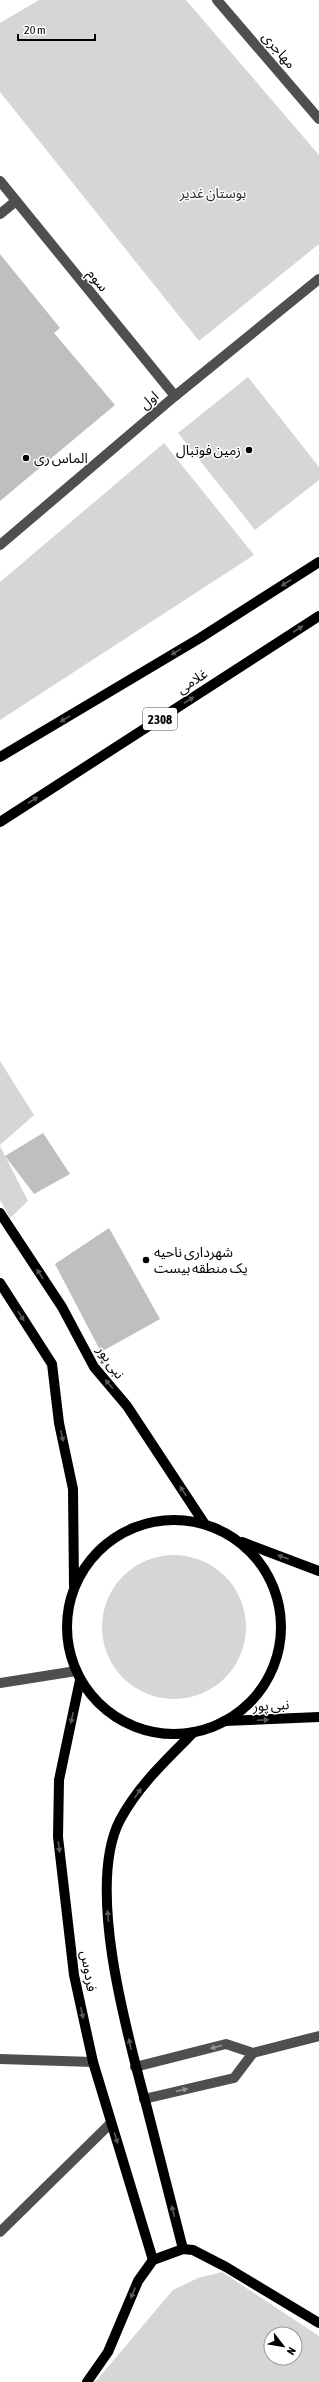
<svg xmlns="http://www.w3.org/2000/svg" width="319" height="2382" font-family="'Asap Condensed','Noto Sans Arabic',sans-serif">
<rect width="100%" height="100%" fill="#fff"/>
<g fill="#d6d6d6" fill-rule="evenodd">
<polygon points="39,0 186,0 319,155 319,244 199,341 0,92 0,23"/>
<polygon points="248,377 319,467 319,480 255,530 178,433"/>
<polygon points="164,443 254,555 0,720 0,582"/>
<polygon points="0,1061 34,1115 0,1145"/>
<polygon points="0,1146 28,1201 10,1218 0,1200"/>
<circle cx="174" cy="1627" r="72"/>
<path d="M222 2272 319 2336V2382H95L173 2290 198 2278ZM271 2334H295V2358H271Z"/>
</g>
<g fill="#bfbfbf">
<polygon points="0,254 60,328 54,333 115,405 0,501"/>
<polygon points="43,1133 70,1174 34,1194 5,1156"/>
<polygon points="109,1228 160,1319 101,1352 55,1264"/>
</g>
<g fill="none" stroke-linecap="round" stroke-linejoin="round">
<g stroke="#4f4f4f" stroke-width="10">
<polyline points="217,0 319,119"/>
<polyline points="0,181 175,396"/>
<polyline points="0,214 16,201"/>
<polyline points="0,545 175,396 319,279"/>
<polyline points="0,1683 76,1671"/>
<polyline points="0,2059 93,2062"/>
<polyline points="135,2067 226,2044 253,2053 319,2036"/>
<polyline points="144,2099 234,2078 253,2053"/>
<polyline points="0,2232 111,2123"/>
</g>
<g stroke="#000" stroke-width="10">
<polyline points="0,757 200,638 319,562"/>
<polyline points="0,822 319,616"/>
<polyline points="0,1213 62,1307 94,1367 127,1406 204,1523"/>
<polyline points="0,1283 52,1364 59,1423 73,1489 74,1585"/>
<circle cx="174" cy="1627" r="107"/>
<polyline points="242,1542 319,1571"/>
<polyline points="80,1680 59,1780 58,1837 74,1975 93,2062 153,2260"/>
<polyline points="224,1721 319,1717"/>
<path d="M183 2249C171 2202 159 2155 147 2108 128 2037 85 1887 120 1820 138 1786 167 1759 194 1732"/>
<polyline points="87,2382 108,2352 138,2281 153,2260 183,2249 193,2250 226,2267 319,2323"/>
</g>
</g>
<defs><path id="oneway-solid" d="M-6-.8H1V-3.2L6.5 0L1 3.2V.8H-6Z"/></defs>
<g fill="#595959">
<use href="#oneway-solid" transform="translate(286 583) rotate(147)"/>
<use href="#oneway-solid" transform="translate(298 629) rotate(-33)"/>
<use href="#oneway-solid" transform="translate(176 652) rotate(149)"/>
<use href="#oneway-solid" transform="translate(189 700) rotate(-33)"/>
<use href="#oneway-solid" transform="translate(65 719) rotate(149)"/>
<use href="#oneway-solid" transform="translate(33 800) rotate(-33)"/>
<use href="#oneway-solid" transform="translate(40 1274) rotate(-123)"/>
<use href="#oneway-solid" transform="translate(21 1316) rotate(57)"/>
<use href="#oneway-solid" transform="translate(109 1384) rotate(-130)"/>
<use href="#oneway-solid" transform="translate(62 1436) rotate(78)"/>
<use href="#oneway-solid" transform="translate(183 1491) rotate(-123)"/>
<use href="#oneway-solid" transform="translate(283 1557) rotate(-161)"/>
<use href="#oneway-solid" transform="translate(72 1718) rotate(102)"/>
<use href="#oneway-solid" transform="translate(263 1720) rotate(-3)"/>
<use href="#oneway-solid" transform="translate(138 1793) rotate(-55)"/>
<use href="#oneway-solid" transform="translate(59 1847) rotate(83)"/>
<use href="#oneway-solid" transform="translate(108 1916) rotate(-96)"/>
<use href="#oneway-solid" transform="translate(82 2013) rotate(78)"/>
<use href="#oneway-solid" transform="translate(130 2044) rotate(-101)"/>
<use href="#oneway-solid" transform="translate(116 2138) rotate(73)"/>
<use href="#oneway-solid" transform="translate(173 2211) rotate(-104)"/>
<use href="#oneway-solid" transform="translate(133 2293) rotate(113)"/>
</g>
<g fill="#959595">
<use href="#oneway-solid" transform="translate(216 2047) rotate(166)"/>
<use href="#oneway-solid" transform="translate(182 2090) rotate(-13)"/>
</g>
<g fill="#000" stroke="#fff" stroke-width="1.5">
<circle cx="249" cy="450" r="4"/>
<circle cx="26" cy="458" r="4"/>
<circle cx="146" cy="1260" r="4"/>
</g>
<g text-anchor="middle" stroke-width="3" stroke-linejoin="round" paint-order="stroke">
<rect fill="#fff" stroke="#4c4c4c" stroke-width="1" x="143" y="708" width="34" height="22" rx="3"/>
<g font-size="13" font-weight="bold" fill="#000">
<text x="160" y="724">2308</text>
</g>
<g font-size="14" fill="#000" stroke="#fff">
<text transform="translate(279 50) rotate(49)" y="5">مهاجری</text>
<text transform="translate(98 280) rotate(51)" y="5">سوم</text>
<text transform="translate(149 400) rotate(-40)" y="5">اول</text>
<text transform="translate(192 681) rotate(-33)" y="5">غلامی</text>
<text transform="translate(111 1362) rotate(55)" y="5">نبی پور</text>
<text transform="translate(271 1705) rotate(-3)" y="5">نبی پور</text>
<text transform="translate(89 1971) rotate(81)" y="5">فردوس</text>
</g>
<g font-size="14" fill="#2d2d2d" stroke="#fff">
<text x="213" y="198">بوستان غدیر</text>
</g>
<g font-size="14" fill="#000" stroke="#fff" text-anchor="start">
<text x="241" y="455" text-anchor="end">زمین فوتبال</text>
<text x="34" y="463">الماس ری</text>
<text x="154" y="1257">شهرداری ناحیه<tspan x="154" dy="16">یک منطقه بیست</tspan></text>
</g>
</g>
<g transform="translate(283 2346) rotate(121)"><circle r="19" fill="#ffffff" stroke="#999999"/>
<path d="M0-3L7 15L0 10L-7 15Z" fill="#000000"/>
<text y="-6" font-size="11" font-weight="bold" text-anchor="middle" fill="#000000">N</text>
</g>
<path d="M18 34v6h77v-6" fill="none" stroke="#000000" stroke-width="2"/>
<text x="24" y="34" font-size="12" fill="#000000" stroke="#ffffff" stroke-width="3" paint-order="stroke">20 m</text>
</svg>
